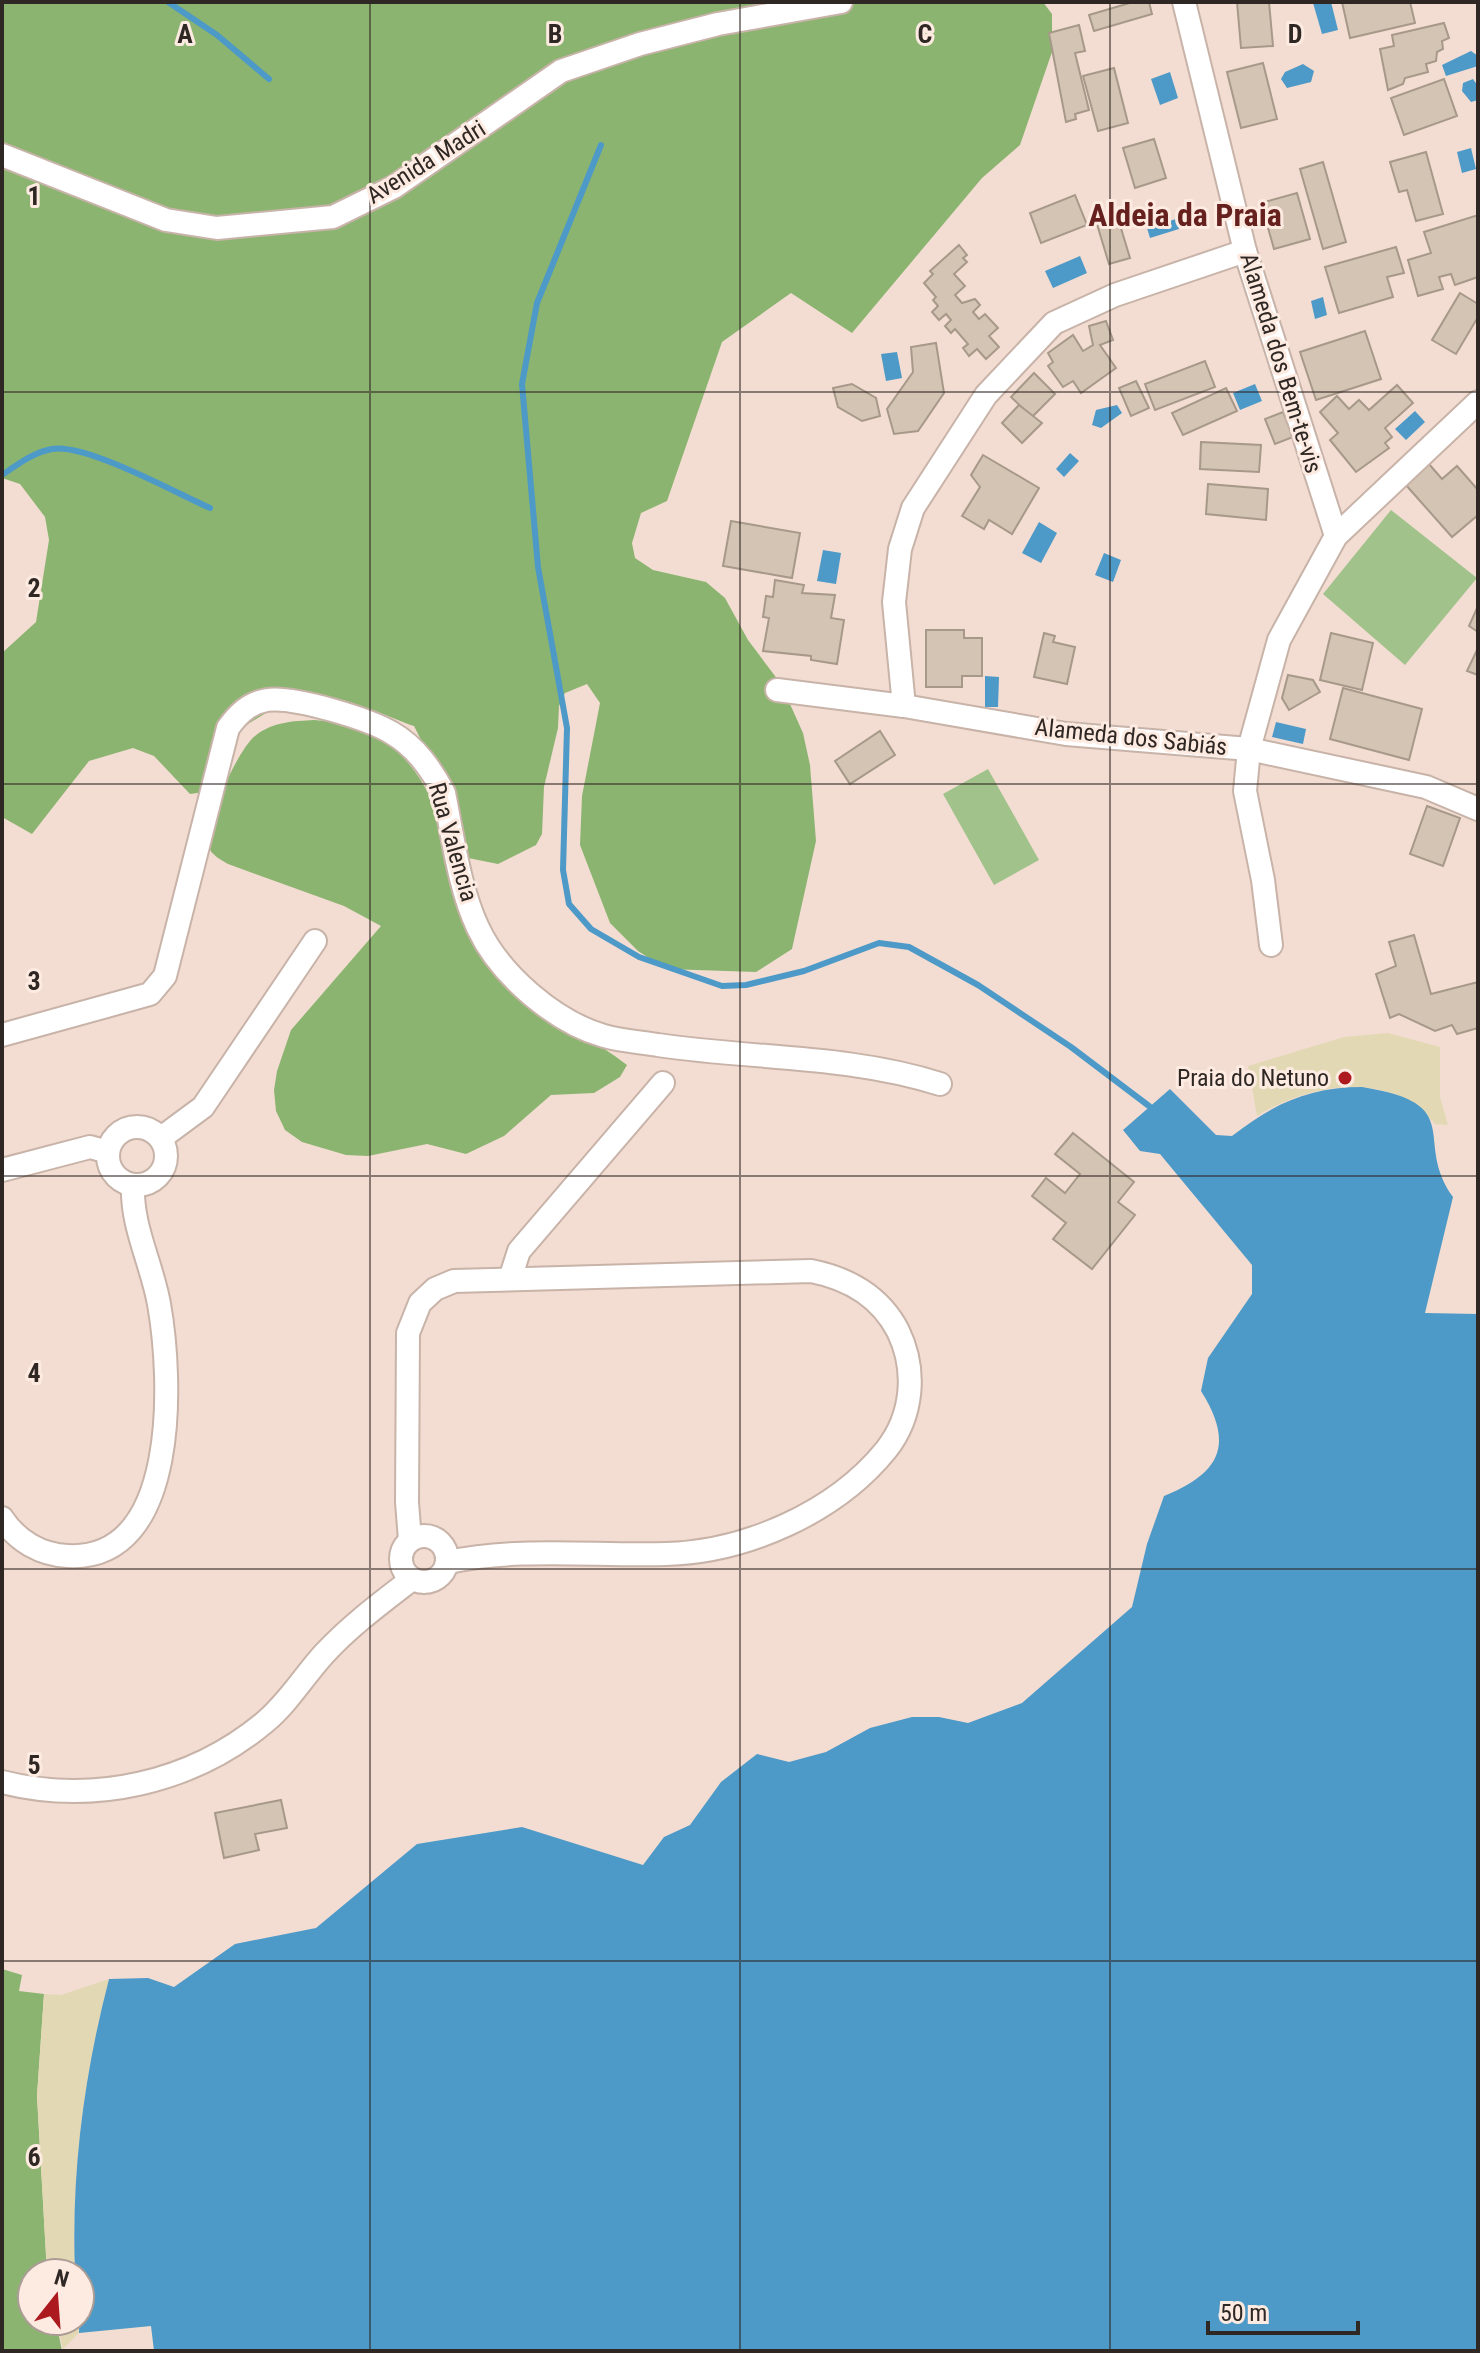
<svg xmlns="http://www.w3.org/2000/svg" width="1480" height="2353" font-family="'Roboto Condensed',sans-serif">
<rect width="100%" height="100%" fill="#f3ddd2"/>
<g fill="#a1c28b">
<polygon points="1391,510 1477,578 1405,665 1323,594"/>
<polygon points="988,769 1039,860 994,885 943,794"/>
</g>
<g fill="#8cb471">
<path d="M2 2H1043L1052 14V52L1020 145 982 178 852 333 791 293 722 342 667 501 641 513 632 543 635 558 653 570 706 582 725 598 748 640 781 684 803 733 810 765 816 841 792 949 756 972 666 969 638 951 610 923 580 845 582 796 600 703 587 684 565 693 559 706 558 728 544 787 542 834 536 845 498 864 463 857 462 821 414 726C388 717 332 690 306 696 283 701 258 718 238 730L226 768 205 792 190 794 154 756 133 748 89 761 32 834 2 817V653L36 622 49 540 45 517 20 484 2 478Z"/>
<path d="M314 720C438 727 445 842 472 937 508 1014 567 1018 627 1065L620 1077 594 1093 551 1095 504 1136 466 1154 427 1144 368 1156 346 1155 302 1142 285 1130 276 1111 274 1090 277 1071 291 1030 381 926 344 906 228 864C221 860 212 855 209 848 202 828 238 749 255 736 272 722 293 721 314 720Z"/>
<polygon points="2,1969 22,1975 19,1991 44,1994 37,2096 47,2273 32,2273 32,2321 56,2321 62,2351 2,2351"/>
</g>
<g fill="#e2d9b4">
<path d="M1388 1033 1440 1047V1097L1448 1125 1435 1124C1390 1069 1310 1083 1257 1116L1248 1066 1344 1037Z"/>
<path d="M109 1979C84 2075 71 2173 75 2273H47L37 2096 44 1994 61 1995Z"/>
<polygon points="56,2321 78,2321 79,2333 63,2349"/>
</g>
<g fill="#4d99c7">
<polygon points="1331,2 1338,30 1322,34 1313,3"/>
<polygon points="1471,51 1478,56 1478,66 1446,76 1442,65"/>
<polygon points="1303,64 1314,71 1311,82 1287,88 1281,79 1285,72"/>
<polygon points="1170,72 1178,98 1160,105 1151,79"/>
<polygon points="1473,79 1478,86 1478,100 1471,102 1462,91 1463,83"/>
<polygon points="1471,148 1476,169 1462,173 1457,152"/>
<polygon points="1176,219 1179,229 1150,238 1147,228"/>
<polygon points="1080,256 1087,273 1053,288 1045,271"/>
<polygon points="1323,297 1327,315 1315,319 1311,301"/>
<polygon points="897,352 902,378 886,381 881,354"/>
<polygon points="1255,384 1262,401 1240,410 1233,393"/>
<polygon points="1117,405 1122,413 1101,428 1092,425 1096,410"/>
<polygon points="1415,411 1425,422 1406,440 1395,429"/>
<polygon points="1070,453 1079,461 1064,477 1056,469"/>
<polygon points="1039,522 1057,533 1041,563 1022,553"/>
<polygon points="823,550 841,553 836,584 817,581"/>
<polygon points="1104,553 1121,560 1113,582 1095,575"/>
<polygon points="985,676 999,677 998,707 985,707"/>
<polygon points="1276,722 1306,729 1303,744 1272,737"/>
<path d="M1362 1087C1469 1104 1412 1140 1453 1197L1425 1313 1478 1314V2351H154L151 2326 79 2333 80 2273H75C71 2173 84 2075 109 1979L148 1978 174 1987 235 1944 316 1928 417 1844 522 1827 643 1865 664 1837 690 1825 721 1782 757 1754 789 1762 826 1752 870 1728 912 1717H939L968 1723 1022 1703 1132 1607 1147 1544 1164 1496C1220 1473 1235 1445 1201 1391L1208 1358 1252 1294V1265L1160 1154 1140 1151 1123 1130 1170 1089 1216 1135 1232 1136C1273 1104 1309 1087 1362 1087Z"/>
</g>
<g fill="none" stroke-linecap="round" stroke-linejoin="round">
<g stroke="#4d99c7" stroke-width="6">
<polyline points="168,2 217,35 269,79"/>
<polyline points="601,145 537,303 522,384 538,567 567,728 563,870 569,904 591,929 639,957 722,986 746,985 804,971 879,943 909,947 978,985 1071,1047 1149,1106"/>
<path d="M2 475C17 465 34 452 52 449 86 443 176 493 210 508"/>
</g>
</g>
<g fill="#d3c4b4" stroke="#a79989" stroke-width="2">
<polygon points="1133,2 1149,2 1152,14 1094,31 1089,15"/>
<polygon points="1237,2 1269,2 1273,46 1241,48"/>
<polygon points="1342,2 1410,2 1415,23 1350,38"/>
<polygon points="1444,23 1449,38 1442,41 1443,49 1437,52 1436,61 1426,64 1428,72 1405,78 1403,84 1388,90 1380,49 1394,46 1392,35"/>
<polygon points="1079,25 1085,51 1075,53 1089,110 1075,114 1076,119 1066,122 1049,33"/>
<polygon points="1263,63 1277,119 1241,128 1227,72"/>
<polygon points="1114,68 1128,123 1098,131 1083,76"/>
<polygon points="1444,79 1457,116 1404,135 1391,98"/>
<polygon points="1154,139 1166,178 1135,188 1123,148"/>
<polygon points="1426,152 1443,214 1416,221 1407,190 1399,192 1390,162"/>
<polygon points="1323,162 1346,242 1323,249 1300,169"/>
<polygon points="1297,193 1310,239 1274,249 1261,203"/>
<polygon points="1075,195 1087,225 1041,243 1030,213"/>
<polygon points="1117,215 1130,258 1109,264 1096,221"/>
<polygon points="1478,215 1478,277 1455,285 1451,274 1439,277 1443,289 1418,296 1408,260 1431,253 1424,232"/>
<polygon points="959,245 967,255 963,258 967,262 954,274 965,286 955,295 962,303 975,299 980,305 973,312 979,319 985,314 998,328 989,336 999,347 986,359 977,349 969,356 963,348 968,344 955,329 951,333 945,326 951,320 946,314 939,320 932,312 938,306 933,300 936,297 924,283 933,274 930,271"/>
<polygon points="1396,247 1404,273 1387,277 1393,297 1339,313 1325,267"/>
<polygon points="1460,293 1478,304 1478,317 1456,354 1432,340"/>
<polygon points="1106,321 1113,340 1100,345 1116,368 1081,393 1073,381 1063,387 1048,366 1053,362 1048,353 1073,335 1083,351 1093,345 1089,326"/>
<polygon points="1365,331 1381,379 1316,400 1300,352"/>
<polygon points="936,343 944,393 918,431 894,434 887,409 913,372 911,347"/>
<polygon points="1205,361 1215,387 1155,410 1145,384"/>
<polygon points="1034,373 1055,394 1032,417 1011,397"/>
<polygon points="1136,381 1149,408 1131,416 1119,388"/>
<polygon points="852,384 876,398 880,416 862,421 838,407 833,388"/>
<polygon points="1397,385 1413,403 1385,428 1392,437 1385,443 1389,448 1356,472 1330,440 1338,433 1320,412 1337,396 1349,409 1359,400 1369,410"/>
<polygon points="1226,388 1237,411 1183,435 1172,413"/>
<polygon points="1019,405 1042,423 1022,443 1002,423"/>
<polygon points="1283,412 1293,437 1275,444 1265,419"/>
<polygon points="1201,442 1261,445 1259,472 1200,469"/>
<polygon points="983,455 1039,488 1012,534 989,520 984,529 962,516 980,487 971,475"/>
<polygon points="1429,464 1442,479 1457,466 1478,490 1478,515 1452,537 1405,484"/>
<polygon points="1208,484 1268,489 1266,520 1206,514"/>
<polygon points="731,521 800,533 792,578 723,566"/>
<polygon points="775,580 804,585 802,593 835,595 831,618 844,620 837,664 811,660 811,656 763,651 769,618 763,617 766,596 773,597"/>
<polygon points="1478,606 1478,632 1469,626"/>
<polygon points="926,630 964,630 964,638 982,638 982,676 962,676 962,687 926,687"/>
<polygon points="1044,633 1055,636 1053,642 1075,647 1067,684 1034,677"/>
<polygon points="1331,633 1373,643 1362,690 1320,680"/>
<polygon points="1478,648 1478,675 1467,671"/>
<polygon points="1288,675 1313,680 1320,692 1289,710 1282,698"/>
<polygon points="1343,688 1422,709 1409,760 1330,739"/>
<polygon points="880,731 895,755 850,784 835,761"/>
<polygon points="1427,806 1460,818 1443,866 1410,854"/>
<polygon points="1414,935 1431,994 1478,982 1478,1028 1457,1034 1452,1025 1435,1031 1399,1014 1390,1018 1376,974 1396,966 1389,942"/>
<polygon points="1073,1133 1134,1182 1118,1202 1135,1215 1092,1269 1053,1239 1066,1223 1032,1196 1046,1178 1065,1193 1080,1174 1055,1154"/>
<polygon points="281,1800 287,1828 255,1834 259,1850 224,1858 215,1813"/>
</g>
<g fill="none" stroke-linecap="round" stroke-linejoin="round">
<defs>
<g id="minor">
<polyline points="1184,2 1245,251 1336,536"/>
<polyline points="2,155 166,220 217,228 333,217 394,187 561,71 640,44 718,24 841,2"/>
<polyline points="777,690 904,706 1066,734 1249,749 1426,787 1478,809"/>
<polyline points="904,706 894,602 900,549 913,508 986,395 1054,323 1115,295 1245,251"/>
<polyline points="1271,945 1263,880 1245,791 1249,749 1279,640 1336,536 1478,402"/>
<path d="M2 1035 150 994 165 976 228 728C238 714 249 703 267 700 294 696 369 719 392 733 416 747 431 769 444 793 453 837 459 888 478 928 500 975 555 1022 604 1036 621 1041 641 1042 658 1045 751 1059 850 1055 940 1084"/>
<circle cx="137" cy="1156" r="29"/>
<polyline points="161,1138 203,1107 315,941"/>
<polyline points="2,1170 90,1147 108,1152"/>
<polyline points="510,1279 519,1251 663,1083"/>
<path d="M2 1518C17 1541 41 1555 68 1556 180 1562 172 1377 159 1304 152 1264 131 1226 133 1185"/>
<circle cx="424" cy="1559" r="23"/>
<path d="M410 1540 407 1502 408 1333 420 1303 435 1289 454 1281 811 1271C847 1278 880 1296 898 1331 917 1370 913 1416 886 1450 835 1513 745 1552 666 1554 592 1556 521 1547 448 1562"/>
<path d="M2 1782C93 1805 192 1783 265 1722 288 1703 304 1676 324 1654 351 1625 381 1603 412 1579"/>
</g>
</defs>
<use href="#minor" stroke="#c8b3a9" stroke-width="26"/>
<use href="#minor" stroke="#fff" stroke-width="22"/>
</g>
<path fill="none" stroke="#2f2723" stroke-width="2" stroke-opacity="0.55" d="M370 2V2351M740 2V2351M1110 2V2351M2 392H1478M2 784H1478M2 1176H1478M2 1569H1478M2 1961H1478"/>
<circle fill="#ac1a20" stroke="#fdebe2" stroke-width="3" cx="1345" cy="1078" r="8"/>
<g text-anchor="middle" stroke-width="6" stroke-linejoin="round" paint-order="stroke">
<g font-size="24" fill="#2f2723" stroke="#fdebe2">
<text transform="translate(426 162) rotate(-32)" y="8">Avenida Madri</text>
<text transform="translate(1281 363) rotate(73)" y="8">Alameda dos Bem-te-vis</text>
<text transform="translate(1131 737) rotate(6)" y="8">Alameda dos Sabiás</text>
<text transform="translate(453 842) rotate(74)" y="8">Rua Valencia</text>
</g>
<g font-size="24" fill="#2f2723" stroke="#fdebe2" text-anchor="end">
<text x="1329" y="1086">Praia do Netuno</text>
</g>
<g font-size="32" font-weight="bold" fill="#66211f" stroke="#fdebe2">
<text x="1185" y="226">Aldeia da Praia</text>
</g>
</g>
<g font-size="26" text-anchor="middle" font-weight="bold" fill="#2f2723" stroke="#fdebe2" stroke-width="6" stroke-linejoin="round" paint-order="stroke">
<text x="185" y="43">A</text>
<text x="555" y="43">B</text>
<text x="925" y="43">C</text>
<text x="1295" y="43">D</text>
<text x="34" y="205">1</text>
<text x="34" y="597">2</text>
<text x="34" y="990">3</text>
<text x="34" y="1382">4</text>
<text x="34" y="1774">5</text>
<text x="34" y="2166">6</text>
</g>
<rect width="1480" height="2353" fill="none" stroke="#2f2723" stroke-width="8"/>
<g transform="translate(56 2297) rotate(17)"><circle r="38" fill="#fdebe2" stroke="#ab9d96" stroke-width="2"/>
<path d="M0-6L14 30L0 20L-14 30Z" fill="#ac1a20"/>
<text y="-12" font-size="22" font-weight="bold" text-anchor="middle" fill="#2f2723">N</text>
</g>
<path d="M1208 2321v12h150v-12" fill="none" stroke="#2f2723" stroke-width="4"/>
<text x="1220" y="2321" font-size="24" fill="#2f2723" stroke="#fdebe2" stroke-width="6" paint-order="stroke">50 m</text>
</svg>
